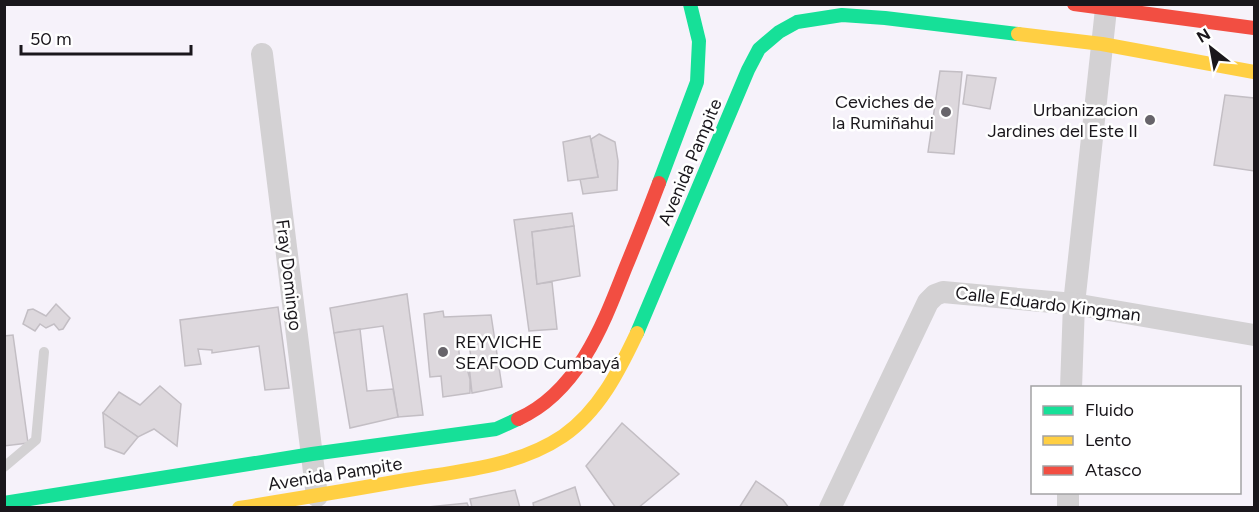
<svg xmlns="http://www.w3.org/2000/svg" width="1259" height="512" font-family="Figtree,sans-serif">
<rect width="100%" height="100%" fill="#f6f2fa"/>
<g fill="#ddd8dd" stroke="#c3bec4" stroke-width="1.5">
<polygon points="940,71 962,72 954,154 928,152"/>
<polygon points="967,75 996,78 990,109 963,104"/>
<polygon points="1225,95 1254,98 1254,171 1214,165"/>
<polygon points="599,134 615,142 618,161 617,190 583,194 580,179 598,177 591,139"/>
<polygon points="590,136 598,177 568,181 563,142"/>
<polygon points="572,213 574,226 532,232 537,284 552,282 557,329 529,331 514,220"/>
<polygon points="574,226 580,276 537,284 532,232"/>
<polygon points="407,294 423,415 398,417 383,326 334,333 330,308"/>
<polygon points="56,304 70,318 63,329 59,330 54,324 46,328 40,324 35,331 23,324 28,310 33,309 46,316"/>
<polygon points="278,307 289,388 265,390 259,346 212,353 212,350 198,349 201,364 185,366 180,320"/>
<polygon points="443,311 444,317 491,315 502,387 472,393 469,365 472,364 468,338 458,339 460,364 466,365 470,379 470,393 443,397 441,376 430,377 424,314"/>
<polygon points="360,329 367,391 393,389 398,417 350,428 334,333"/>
<polygon points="13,335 28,443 4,446 4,336"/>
<polygon points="160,386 181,404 177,446 154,429 138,437 103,413 119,392 140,405"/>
<polygon points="103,413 138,437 124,454 105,447"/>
<polygon points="622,423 679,474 638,508 616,508 586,466"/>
<polygon points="756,481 783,500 789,508 739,508"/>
<polygon points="575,487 581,508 534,508 533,503"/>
<polygon points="515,490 520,508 472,508 470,499"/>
<polygon points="467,503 469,508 418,508"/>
</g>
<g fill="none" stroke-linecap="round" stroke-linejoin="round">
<polyline stroke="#d3d1d3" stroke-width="10" points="4,467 36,440 44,352"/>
<g stroke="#d3d1d3" stroke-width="22">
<polyline points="262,54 317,496"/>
<polyline points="1071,388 1074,304 1106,9"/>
<polyline points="830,508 928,302 935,295 943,292 1074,304 1254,335"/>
<polyline points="1068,508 1068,492"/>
</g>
<g stroke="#16e098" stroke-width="14">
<polyline points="659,183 697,82 699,41 690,4"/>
<polyline points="637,333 748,70 759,49 779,32 797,22 842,15 885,18 1018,34"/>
<polyline points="4,503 312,454 496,429 518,419"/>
</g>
<g stroke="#ffcf43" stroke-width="14">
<polyline points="1018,34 1102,44 1254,72"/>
<path d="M239 508C295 499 350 490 406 480 459 471 517 467 563 436 599 411 619 371 637 333"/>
</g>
<g stroke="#f24e42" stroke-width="14">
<polyline points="1074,4 1254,28"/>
<path d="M518 419C578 392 603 325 625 269 637 240 648 212 659 183"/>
</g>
</g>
<g fill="#67646a" stroke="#fff" stroke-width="2">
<circle cx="946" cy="112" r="6"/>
<circle cx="1150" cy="120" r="6"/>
<circle cx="443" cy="352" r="6"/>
</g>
<g text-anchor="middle" stroke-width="5" stroke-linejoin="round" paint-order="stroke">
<g font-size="18" fill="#1a171c" stroke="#fff" text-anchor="end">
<text x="934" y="108">Ceviches de<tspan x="934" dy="21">la Rumiñahui</tspan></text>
<text x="1138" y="116">Urbanizacion<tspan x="1138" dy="21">Jardines del Este II</tspan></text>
<text x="455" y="348" text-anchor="start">REYVICHE<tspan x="455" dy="21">SEAFOOD Cumbayá</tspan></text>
</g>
<g font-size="18" fill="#1a171c" stroke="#fff">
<text transform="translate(690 162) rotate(-67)" y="6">Avenida Pampite</text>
<text transform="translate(289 275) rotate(83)" y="6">Fray Domingo</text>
<text transform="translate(1048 304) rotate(7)" y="6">Calle Eduardo Kingman</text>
<text transform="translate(335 474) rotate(-9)" y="6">Avenida Pampite</text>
</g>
</g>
<rect width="1259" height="512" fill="none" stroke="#1a171c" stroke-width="12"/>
<rect x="1031" y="386" width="210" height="108" fill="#ffffff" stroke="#a3a2a4" stroke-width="1.5"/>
<rect x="1043" y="406" width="30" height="9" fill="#16e098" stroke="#a3a2a4" stroke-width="1.5"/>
<text x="1085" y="416" font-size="18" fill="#1a171c">Fluido</text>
<rect x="1043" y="436" width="30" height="9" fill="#ffcf43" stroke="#a3a2a4" stroke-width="1.5"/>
<text x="1085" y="446" font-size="18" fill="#1a171c">Lento</text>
<rect x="1043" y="466" width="30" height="9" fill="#f24e42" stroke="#a3a2a4" stroke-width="1.5"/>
<text x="1085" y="476" font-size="18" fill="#1a171c">Atasco</text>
<g transform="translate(1211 48) rotate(329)" stroke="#ffffff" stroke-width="4.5" paint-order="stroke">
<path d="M0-4.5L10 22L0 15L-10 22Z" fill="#1a171c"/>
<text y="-9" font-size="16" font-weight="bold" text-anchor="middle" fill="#1a171c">N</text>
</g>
<path d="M21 45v9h170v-9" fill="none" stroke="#1a171c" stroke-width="3"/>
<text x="30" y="45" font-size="18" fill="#1a171c" stroke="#ffffff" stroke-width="4.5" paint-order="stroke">50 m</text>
</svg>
